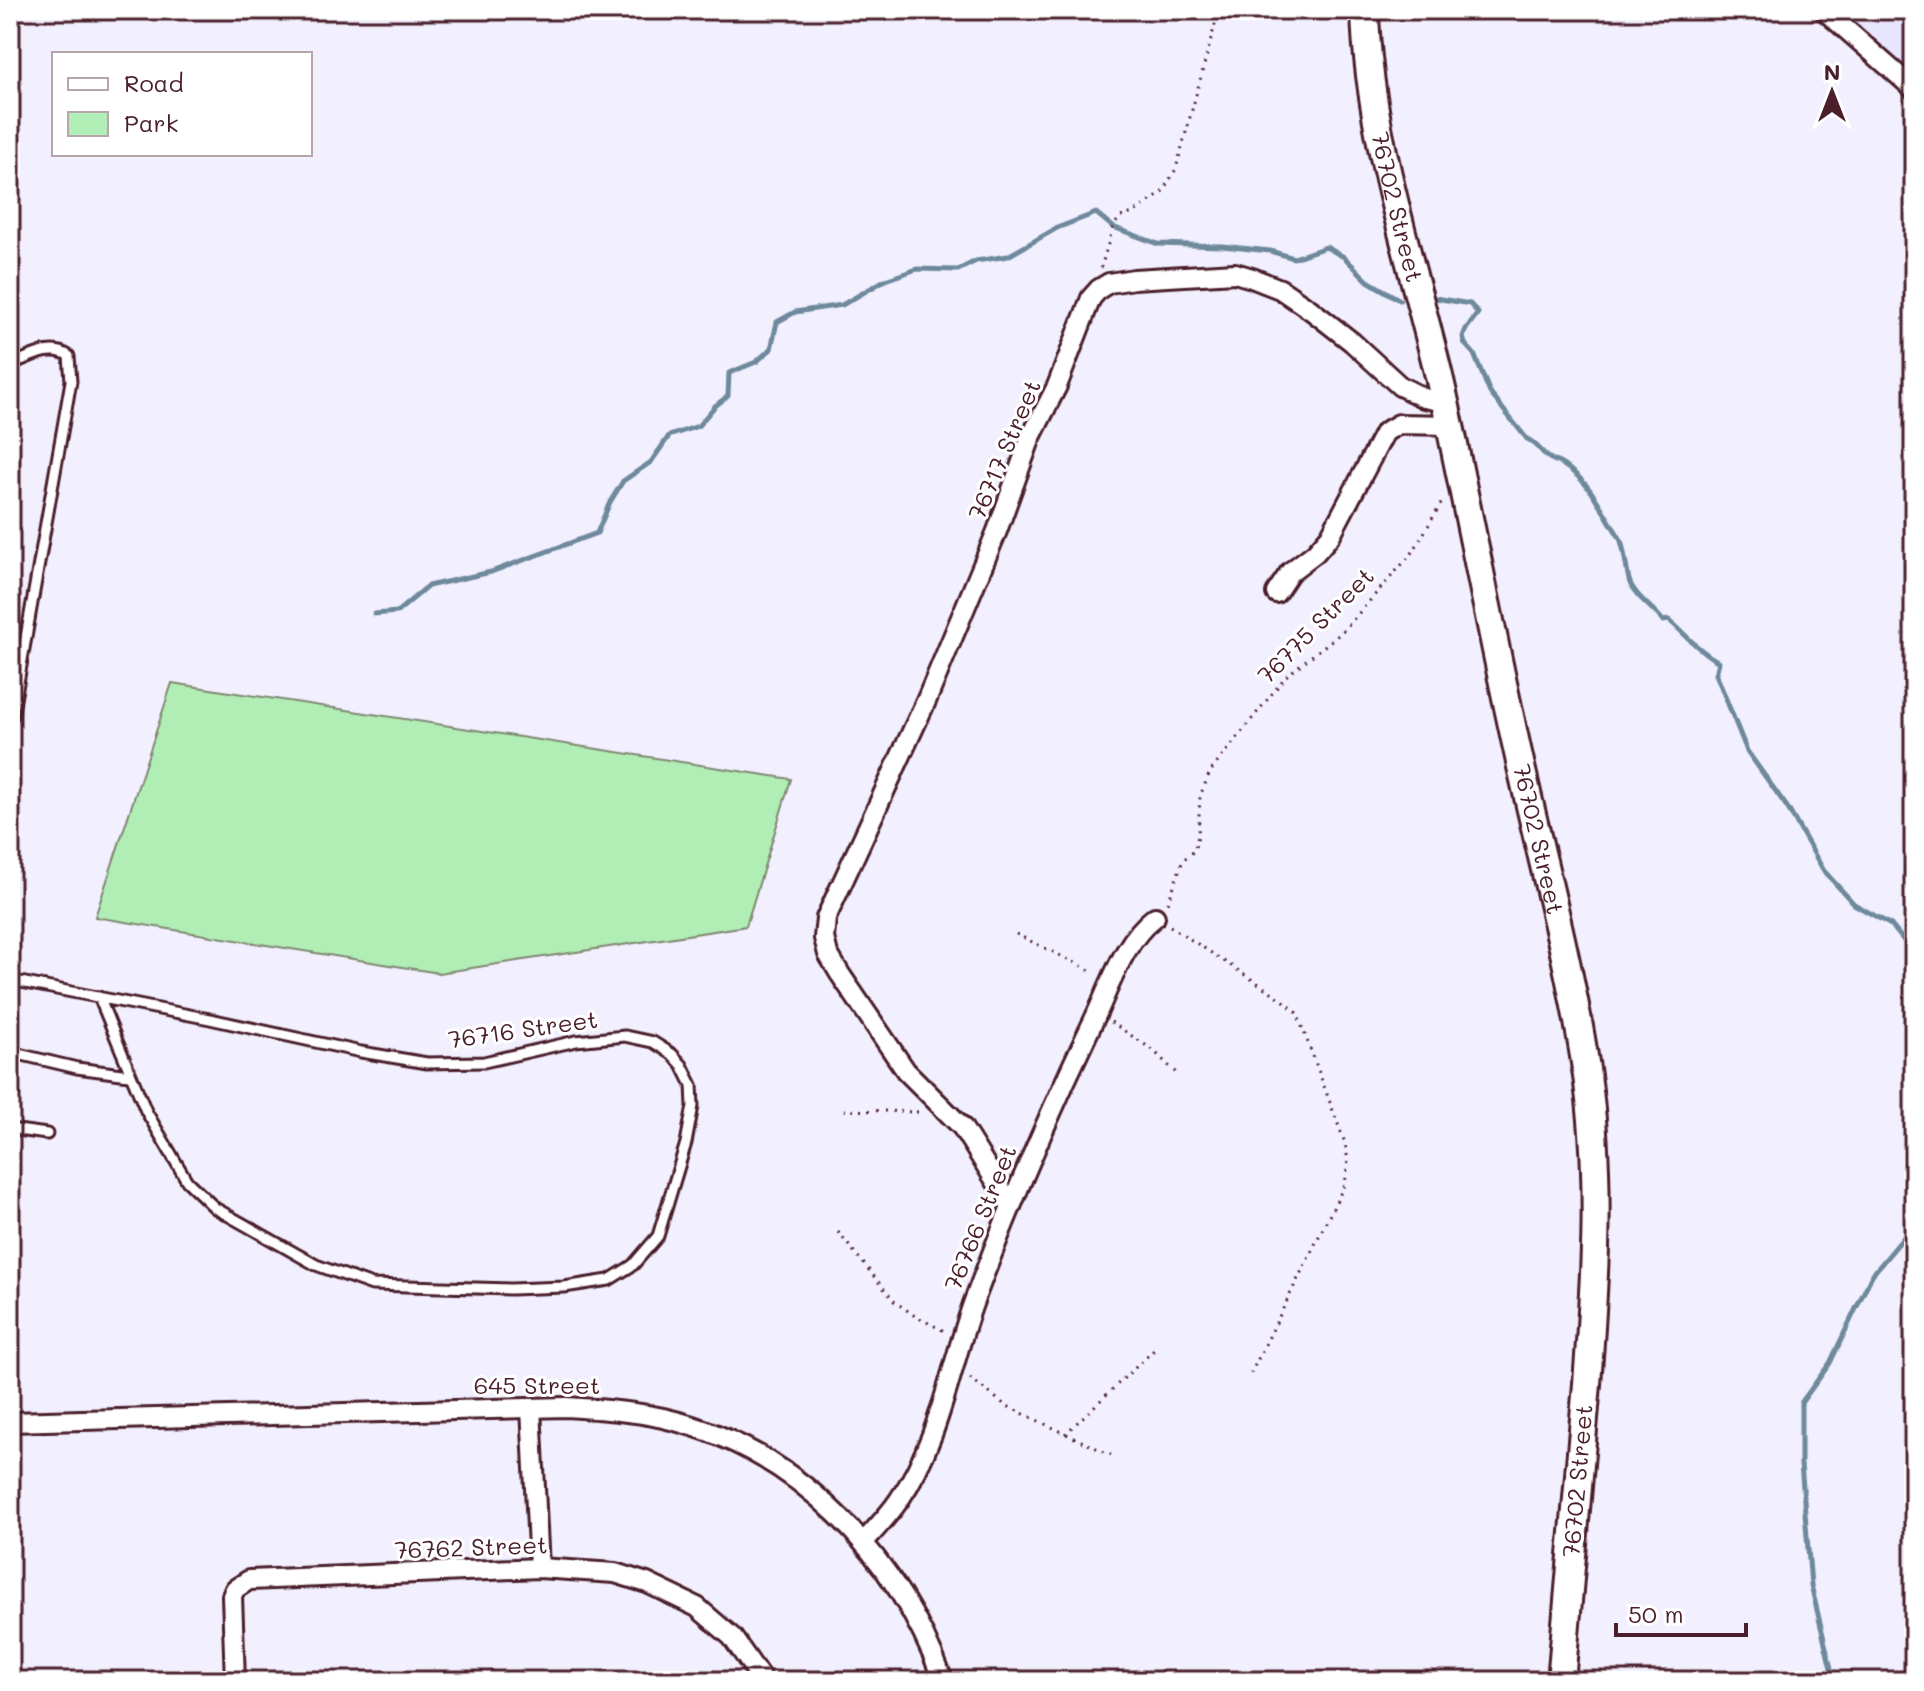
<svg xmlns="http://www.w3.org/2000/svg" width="1924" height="1691" font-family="Mali,sans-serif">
<rect width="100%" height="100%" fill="#f2f0ff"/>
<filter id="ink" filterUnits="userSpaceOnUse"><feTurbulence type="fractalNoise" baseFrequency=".0125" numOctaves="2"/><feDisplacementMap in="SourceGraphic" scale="16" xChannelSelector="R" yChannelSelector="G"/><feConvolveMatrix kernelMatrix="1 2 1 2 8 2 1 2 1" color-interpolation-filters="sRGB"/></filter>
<g filter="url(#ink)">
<polygon fill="#e8e5ff" points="1843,10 1914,10 1914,73"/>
<polygon fill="#b1eeb5" stroke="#7e8670" stroke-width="2" points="172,683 791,779 746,926 439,973 95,917"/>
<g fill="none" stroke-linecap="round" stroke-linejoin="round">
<g stroke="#6e899c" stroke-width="5">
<path d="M1435 298 1470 304 1478 313 1466 329 1463 337 1465 344 1474 354 1490 393 1527 439C1537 443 1542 454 1551 459 1588 474 1599 506 1620 538 1626 553 1625 568 1630 583 1636 598 1654 608 1663 621L1669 620C1686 635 1700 652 1719 662L1716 674 1747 751 1787 807 1824 871 1854 904 1891 925 1914 953"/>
<polyline points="374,614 397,612 428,586 491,572 597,533 610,502 623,481 651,462 669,436 698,426 715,406 728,396 729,373 756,362 771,349 777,322 795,312 842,305 885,280 917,269 958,270 976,261 1008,256 1057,228 1096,213 1113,227 1158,244 1222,246 1270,251 1294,258 1326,247 1344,257 1368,281 1400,300"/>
<polyline points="1834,1681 1811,1585 1801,1464 1801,1403 1830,1363 1872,1275 1914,1225"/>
</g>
<defs>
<g id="lane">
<path d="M10 365C28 358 52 343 69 356L71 381 12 717"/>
<polyline points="10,980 210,1019 361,1052 427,1063 484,1062 576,1041 625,1036 653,1042 672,1054 682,1065 692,1085 693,1106 686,1143 658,1236 633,1265 609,1280 564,1287 511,1289 372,1285 316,1265 215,1208 187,1181 146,1111 99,997"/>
<polyline points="10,1052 77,1068 129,1075"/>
<polyline points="10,1129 47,1134"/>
</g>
<g id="street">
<polyline points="1824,10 1914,89"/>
<polyline points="1276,593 1290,572 1315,553 1330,536 1385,432 1399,424 1449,425"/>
<polyline points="1010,1204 962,1127 906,1071 840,974 828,954 824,938 826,918 927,699 997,531 1031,437 1057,386 1091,298 1099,289 1109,283 1134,279 1235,273 1252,278 1280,289 1311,310 1352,342 1400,386 1424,398 1445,402"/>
<polyline points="531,1408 539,1568"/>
<path d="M10 1422 566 1407C599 1409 631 1411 663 1418 796 1448 898 1556 943 1681"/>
<path d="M864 1542C876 1528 889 1515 899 1500 939 1443 951 1364 974 1301 1009 1207 1048 1116 1091 1026 1109 990 1122 942 1155 917"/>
<polyline points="235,1681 232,1596 235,1589 249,1580 539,1568 615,1573 647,1583 697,1607 732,1637 763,1681"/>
</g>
<g id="secondary">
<path id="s1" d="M1365 10C1368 141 1417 275 1445 402 1470 519 1492 636 1518 753 1541 858 1570 963 1586 1069 1602 1174 1595 1278 1587 1384 1579 1483 1570 1582 1561 1681"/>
</g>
</defs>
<use href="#lane" stroke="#4a1f2b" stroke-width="15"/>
<use href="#street" stroke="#4a1f2b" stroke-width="24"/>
<use href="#secondary" stroke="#4a1f2b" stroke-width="32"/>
<g stroke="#4a1f2b" stroke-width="3" stroke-dasharray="2 6" stroke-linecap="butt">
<polyline points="1101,268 1113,227 1120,217 1133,213 1161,194 1176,169 1219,10"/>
<polyline points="1168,903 1183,860 1194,851 1198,836 1200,796 1210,772 1286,676 1342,632 1413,552 1442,502"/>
<polyline points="1170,926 1282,999 1297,1013 1345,1143 1348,1161 1345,1184 1248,1379"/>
<polyline points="1016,934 1094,972"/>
<polyline points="1111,1022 1153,1050 1176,1073"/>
<polyline points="844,1110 922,1112"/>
<polyline points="838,1232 894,1301 915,1316 946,1332"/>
<polyline points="970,1378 1005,1405 1111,1455"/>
<polyline points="1065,1434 1157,1347"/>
</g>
<use href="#lane" stroke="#fff" stroke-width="9"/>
<use href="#street" stroke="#fff" stroke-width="18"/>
<use href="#secondary" stroke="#fff" stroke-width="26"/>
</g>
</g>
<g text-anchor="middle" stroke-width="6" stroke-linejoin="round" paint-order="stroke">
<g font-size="24" fill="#4a1f2b" stroke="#fff">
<text dy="8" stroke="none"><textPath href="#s1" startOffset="200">76702 Street</textPath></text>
<text transform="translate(1005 450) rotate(-67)" y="8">76717 Street</text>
<text transform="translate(1316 626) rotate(-45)" y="8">76775 Street</text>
<text dy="8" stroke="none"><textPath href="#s1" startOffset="848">76702 Street</textPath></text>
<text transform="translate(523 1030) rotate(-8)" y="8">76716 Street</text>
<text transform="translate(981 1218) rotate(-68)" y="8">76766 Street</text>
<text x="537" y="1394">645 Street</text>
<text transform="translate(1578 1481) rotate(-85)" y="8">76702 Street</text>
<text transform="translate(471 1548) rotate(-2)" y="8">76762 Street</text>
</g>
</g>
<rect width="1924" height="1691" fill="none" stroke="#fff" stroke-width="40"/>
<rect x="20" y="20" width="1884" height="1651" fill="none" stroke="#4a1f2b" stroke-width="3" filter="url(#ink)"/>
<rect x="52" y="52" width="260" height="104" fill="#ffffff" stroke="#b7a5aa" stroke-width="2"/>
<rect x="68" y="78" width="40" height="12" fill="#ffffff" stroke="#b7a5aa" stroke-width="2"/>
<text x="124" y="92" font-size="24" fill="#4a1f2b">Road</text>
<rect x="68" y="112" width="40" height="24" fill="#b1eeb5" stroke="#b7a5aa" stroke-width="2"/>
<text x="124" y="132" font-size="24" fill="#4a1f2b">Park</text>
<g transform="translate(1832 92)" stroke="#ffffff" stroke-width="6" paint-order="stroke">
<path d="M0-6L14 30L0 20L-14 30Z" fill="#4a1f2b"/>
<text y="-12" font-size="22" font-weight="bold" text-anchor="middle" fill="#4a1f2b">N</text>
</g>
<path d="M1616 1623v12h130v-12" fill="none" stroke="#4a1f2b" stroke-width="4"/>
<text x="1628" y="1623" font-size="24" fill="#4a1f2b" stroke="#ffffff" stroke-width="6" paint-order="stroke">50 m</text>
</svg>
